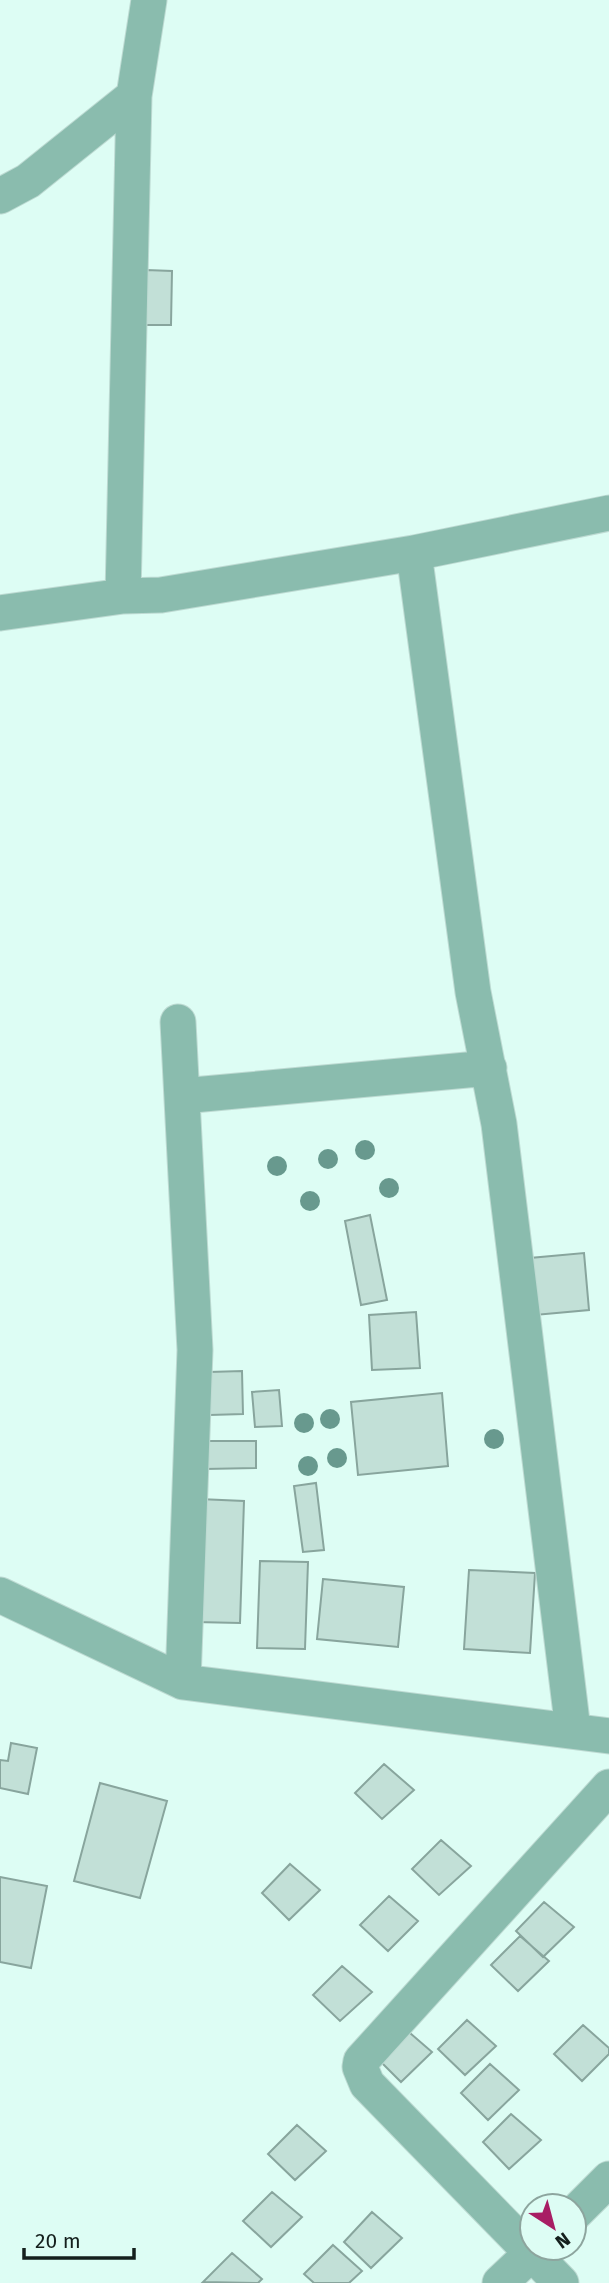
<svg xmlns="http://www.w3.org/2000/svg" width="609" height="2283" font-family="'Fira Sans',sans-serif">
	<rect width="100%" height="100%" fill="#ddfdf4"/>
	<path fill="#c2e0d7" stroke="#88a59d" stroke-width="2" d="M146,270l26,1 -1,54h-26z
		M370,1215l17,85 -26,5 -16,-84z
		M584,1253l5,57 -65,6 -5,-57z
		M416,1312l4,56 -48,2 -3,-55z
		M242,1371l1,43 -33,1 -1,-43z
		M279,1390l3,36 -27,1 -3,-35z
		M442,1393l6,73 -90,9 -7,-73z
		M205,1441h51v27l-51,1z
		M316,1483l8,67 -21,2 -9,-66z
		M199,1499l45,2 -4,122 -45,-1z
		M260,1561l48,1 -3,87 -48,-1z
		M469,1570l66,3 -5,80 -66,-4z
		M323,1579l81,8 -6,60 -81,-8z
		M11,1743l26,5 -9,46 -28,-6v-28l8,1z
		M384,1764l30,26 -32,29 -27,-26z
		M100,1783l67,18 -27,97 -66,-17z
		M441,1840l30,26 -32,29 -27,-26z
		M290,1864l30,26 -31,30 -27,-27z
		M0,1877l47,9 -16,82 -31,-6z
		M389,1896l29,25 -30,30 -28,-26z
		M544,1902l30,25 -31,30 -27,-26z
		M520,1936l29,25 -31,30 -27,-26z
		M342,1966l30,26 -32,29 -27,-26z
		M467,2020l29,26 -31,29 -27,-26z
		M583,2025l26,23v6l-27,27 -28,-27z
		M403,2027l29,25 -31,30 -27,-27z
		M490,2064l29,26 -31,30 -27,-27z
		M511,2114l30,26 -32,29 -26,-27z
		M297,2125l29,26 -31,29 -27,-26z
		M272,2192l30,25 -31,30 -28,-26z
		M372,2212l30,26 -31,30 -27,-26z
		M333,2245l29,26 -13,12h-35l-10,-9z
		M232,2253l30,26 -4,4 -55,-1z"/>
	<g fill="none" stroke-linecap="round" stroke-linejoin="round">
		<defs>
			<path id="street" d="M0,196l28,-15 106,-85
				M414,553l59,439 26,132 74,606
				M123,596l11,-500 15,-96
				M0,613l123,-17 38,-1 253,-42 195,-40
				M178,1022l17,328 -12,332
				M182,1096l307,-28
				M0,1595l183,87 426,54
				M574,2214l35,-35
				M500,2283l37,-35
				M561,2283l-194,-199 -7,-17 1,-6 248,-274"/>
		</defs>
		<use href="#street" stroke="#bddad2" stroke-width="37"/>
		<use href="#street" stroke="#8abcae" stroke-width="35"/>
	</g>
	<g fill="#68998e">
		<circle cx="365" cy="1150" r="10"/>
		<circle cx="328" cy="1159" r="10"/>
		<circle cx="277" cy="1166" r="10"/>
		<circle cx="389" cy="1188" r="10"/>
		<circle cx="310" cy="1201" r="10"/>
		<circle cx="330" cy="1419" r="10"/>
		<circle cx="304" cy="1423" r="10"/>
		<circle cx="494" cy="1439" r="10"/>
		<circle cx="337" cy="1458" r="10"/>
		<circle cx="308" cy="1466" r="10"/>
	</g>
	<g transform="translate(553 2227) rotate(144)"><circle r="33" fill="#ddfdf4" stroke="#8da59e" stroke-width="2"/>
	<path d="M0-5L12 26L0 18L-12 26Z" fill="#a81e64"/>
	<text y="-10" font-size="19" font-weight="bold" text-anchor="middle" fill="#15201d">N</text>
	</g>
	<path d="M24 2248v10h110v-10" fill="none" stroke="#15201d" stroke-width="3.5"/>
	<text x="35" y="2248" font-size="21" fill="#15201d" stroke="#ddfdf4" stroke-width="5" paint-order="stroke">20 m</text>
</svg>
